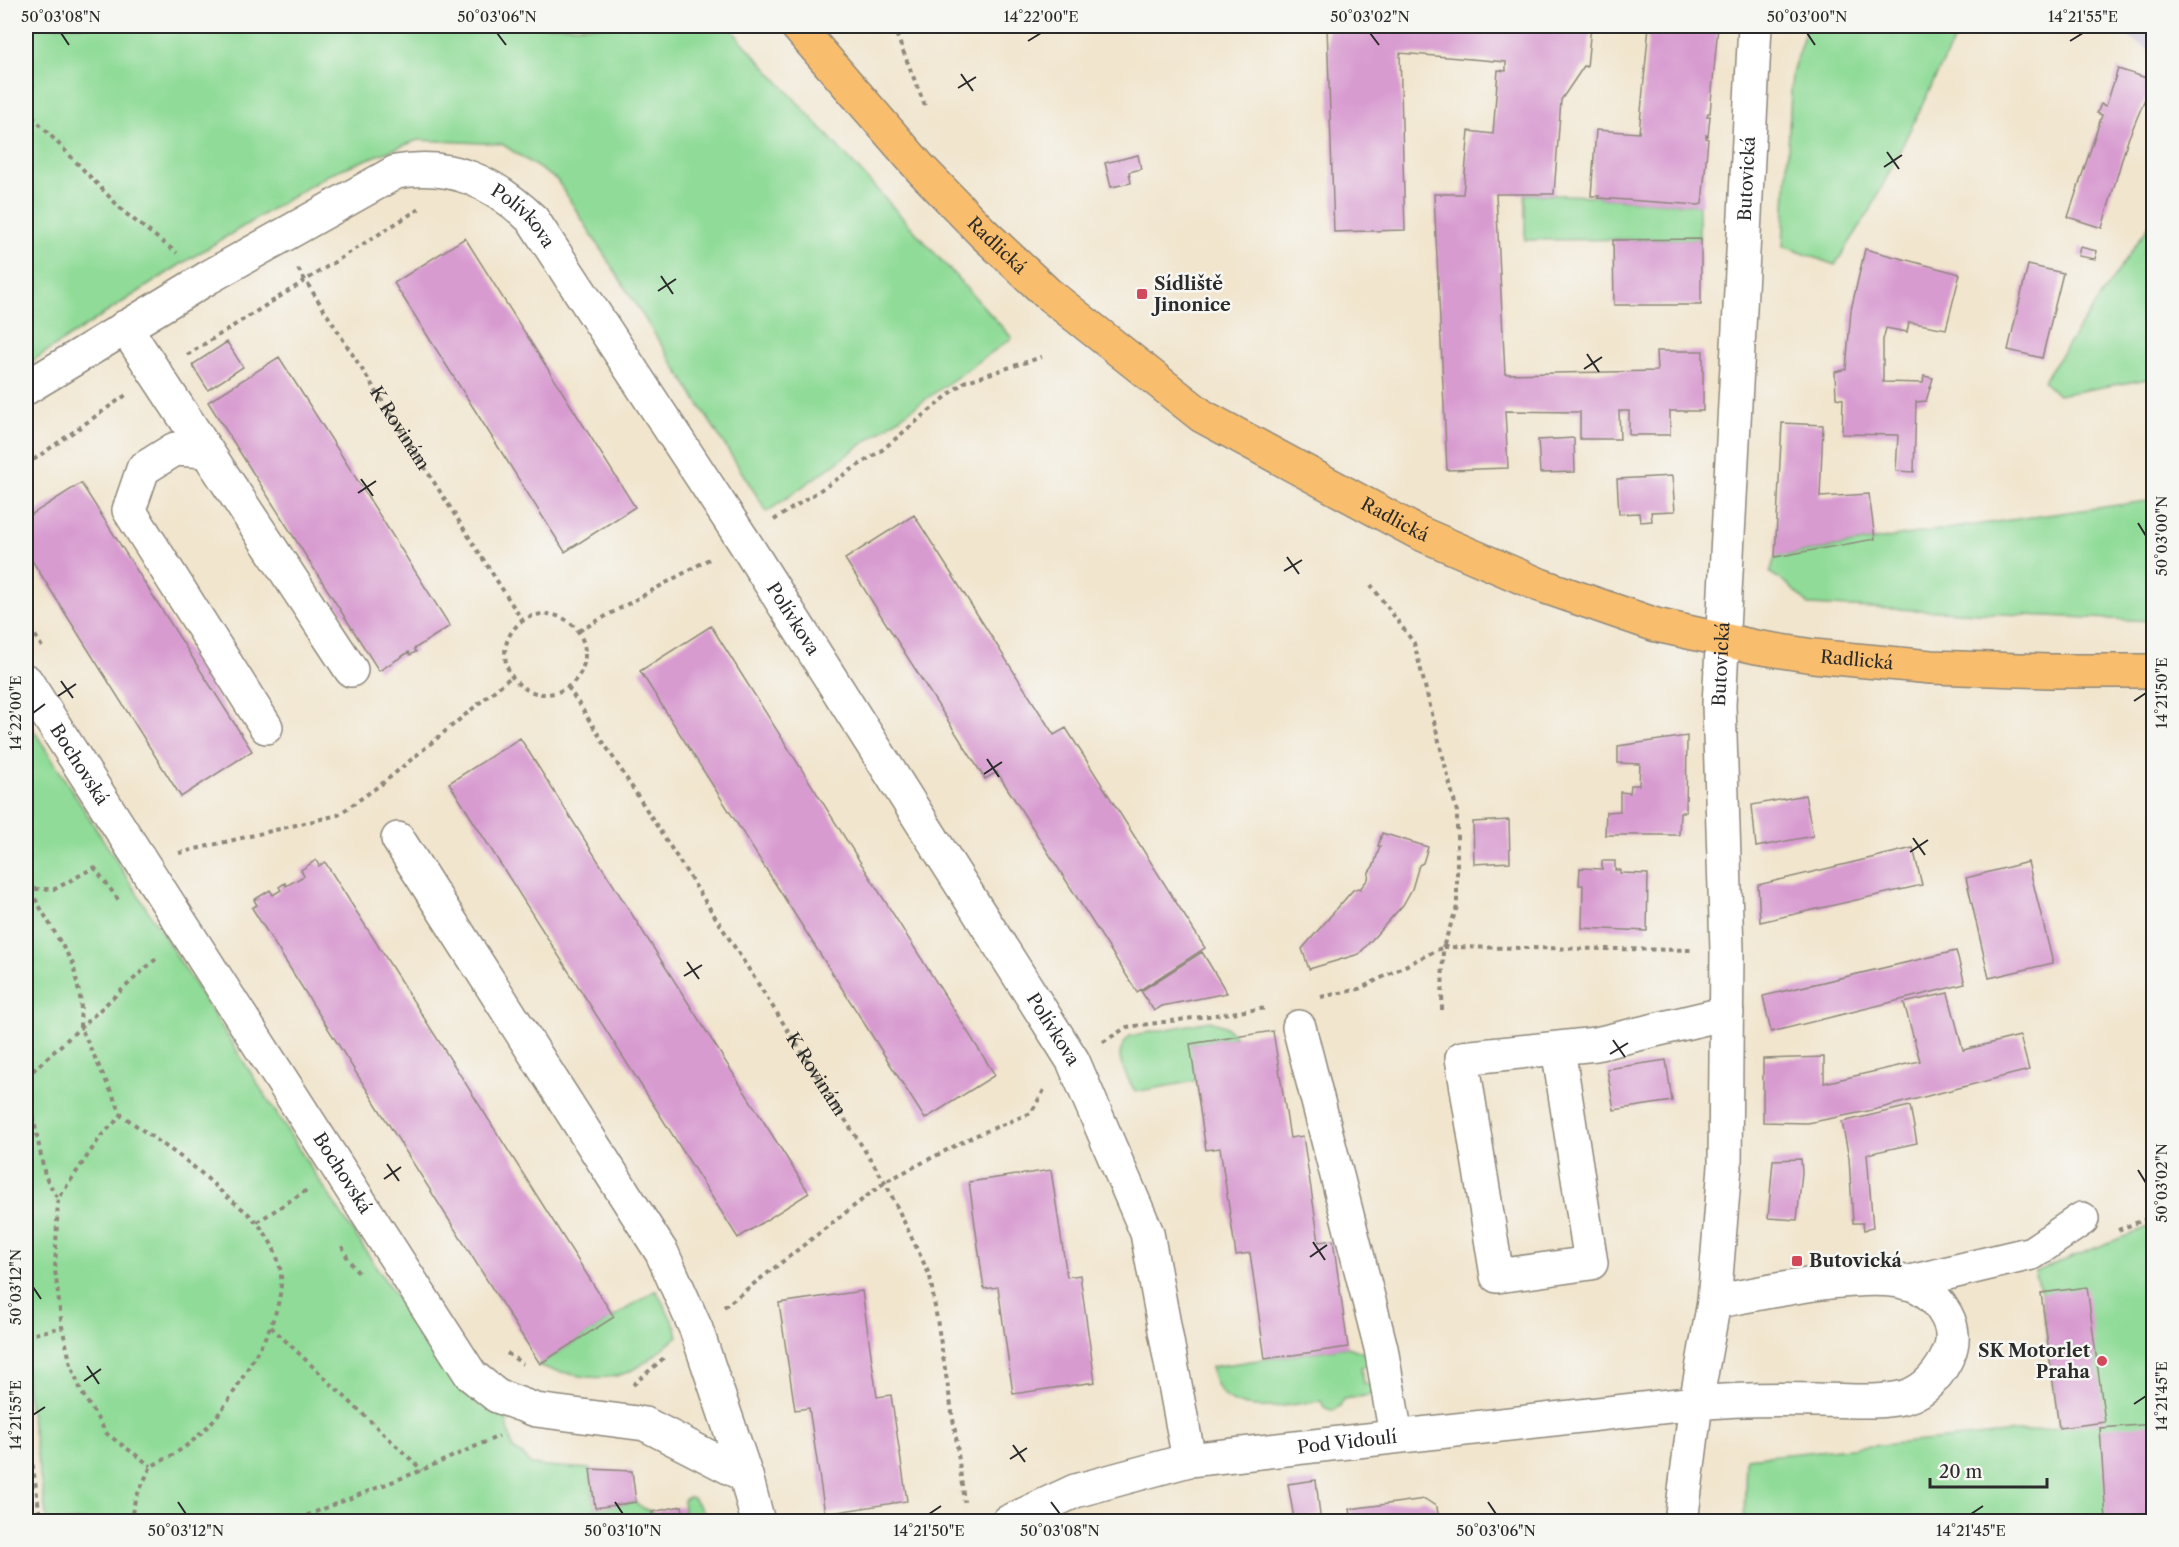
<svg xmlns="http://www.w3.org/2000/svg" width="2179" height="1547" font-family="'Libre Caslon Text',serif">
	<rect width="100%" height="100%" fill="#f6f6f2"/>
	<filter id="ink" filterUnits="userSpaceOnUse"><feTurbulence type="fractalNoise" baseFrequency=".0167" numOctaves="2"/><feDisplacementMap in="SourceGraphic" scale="12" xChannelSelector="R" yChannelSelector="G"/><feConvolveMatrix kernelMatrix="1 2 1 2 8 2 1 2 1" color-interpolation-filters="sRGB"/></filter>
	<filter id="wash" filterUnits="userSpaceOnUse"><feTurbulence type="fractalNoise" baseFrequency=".008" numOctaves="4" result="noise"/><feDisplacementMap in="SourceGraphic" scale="24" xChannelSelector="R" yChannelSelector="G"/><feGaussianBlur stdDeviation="1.35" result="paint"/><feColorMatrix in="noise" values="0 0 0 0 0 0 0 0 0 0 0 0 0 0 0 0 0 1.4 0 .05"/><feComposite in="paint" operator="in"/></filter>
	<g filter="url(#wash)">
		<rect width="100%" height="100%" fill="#f1e5cd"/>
		<path fill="#cabfd7" d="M2110,26h43v26l-20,-12z"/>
		<path fill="#8fdb97" stroke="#5d8361" stroke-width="1.5" d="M26,26h702l284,312 -245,174 -210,-332 -55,-36 -84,-4 -87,33 -153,93 -152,99z
			M1807,26h154l-91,185 -35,54 -52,-19 9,-173z
			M1525,194l74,2v2l100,7v34l-174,1z
			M2153,220v158l-95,17 -15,-14z
			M2153,500v121l-344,-16 -23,-22 -16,-10 5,-16 136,-23z
			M26,718l285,450 109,165 48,61 38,24 7,31 11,7 7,9 59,4 5,39 41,-6 1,3 15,7 2,9h-607l-21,-136z
			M1210,1021l15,5 11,11 -45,7 5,37 -61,11c-10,-21 -25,-37 -5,-56z
			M2153,1225v296l-409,1 2,-64 313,-30 -18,-135 -6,-21z
			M656,1290l19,36 3,10c-39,32 -55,50 -108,38 -11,-3 -22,-4 -32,-9z
			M1348,1347l17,6 5,12 -9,2 2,17h9v11l-29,4 -3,7 -7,5 -9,-4 -3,-6c-41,4 -102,23 -110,-34z
			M688,1497l5,1 17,23h-25l-2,-21z"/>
		<g id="blocks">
			<path fill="#d89bd0" d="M1327,26h264l-4,41 -3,-1 -23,34 -7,94h-58l9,180 152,-3 -1,-20h47v60h-33v24h-41v-24h-10l1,28h-40v-27l-75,-1 3,57 -61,2 -13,-276h29l6,-63 24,3 5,-64 8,1v-9l-106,-9 5,177 -71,2z
				M1649,26h69l-8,87h-2l-1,3h3l-2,20 -2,-1v3l2,1 -6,65 -3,1 -101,-7 1,-2h-8l5,-66 43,3z
				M2118,69l35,11 -26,62 -25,86 -34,-11 34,-102 -5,-2 4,-9 5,2z
				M1138,155l3,14 -12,3 2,11 -20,4 -6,-24z
				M465,238l170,269 -70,45 -171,-269z
				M1701,239v66h-87l-1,-65z
				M2080,247l17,4 -2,8 -17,-3z
				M1865,249l95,25 -14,55 -37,-7 -2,10 -21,-4 -3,12v42l40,1 1,-7 9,2 -7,23 -10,1 -2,70 -18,-1 2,-36 -56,-1 1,-35 -7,-1 -1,-26 11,-3 5,-59z
				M2028,265l35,8 -21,85 -34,-8z
				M227,342l16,25 -35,23 -16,-25z
				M279,357l171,269 -36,23 2,3 -6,3 -1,-3 -30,19 -171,-269z
				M1782,423l41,2 -3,72 49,-3 6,45 -100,18z
				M1574,438l1,34 -35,1 -2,-33z
				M1672,476l3,35 -24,1 1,9 -12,1 -1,-9 -20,1 -2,-35z
				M81,483l171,268 -71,46 -155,-246v-33z
				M914,515l140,220 12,-7 139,220 -68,44 -140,-220 -12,7 -140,-220z
				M711,626l284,449 -70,44 -285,-448z
				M1687,736l-1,76h-6l-1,23h-74l1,-23 14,-1v-19l10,1 1,-8h8l1,-21 -22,-1v-17z
				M520,738l289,455 -71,45 -289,-455z
				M1805,795l8,41 -57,11 -4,-42z
				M1509,820l1,42 -36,2 -1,-42z
				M1382,833l46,14 -5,16 -4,2 -7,24 -9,16 -44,49 -50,15 -7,-20 51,-59 5,-2 2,1 8,-10 1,-7 5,-7 6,-19h-2z
				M1913,848l9,37 -162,37 -2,-37z
				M316,860l3,6 6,-4 289,455 -74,47 -288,-456 5,-3 -3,-5 16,-10 3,5 8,-5 -2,-3 6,-4 1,3 18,-10 -3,-6z
				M1602,861h13v9h5v3l28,1 -1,57 -65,-3 1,-43h-4l1,-17 22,1z
				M2028,862l25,101 -64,15 -23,-100z
				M1956,951l9,33 -194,48 -8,-36z
				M1202,952l25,41 -65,13 -8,5 -13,-20z
				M1948,993l15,57 57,-14 9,34 -156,40 -65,13 -45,-1v-63l61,-2v26l96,-22 -16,-58z
				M1273,1031l17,107 13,-2 16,106 14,-2 15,107 -83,12 -15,-106 -14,2 -16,-107 -14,2 -16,-106z
				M1666,1060l6,41 -58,9 -7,-41z
				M1910,1106l7,37 -50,11 6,74 -9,2 -1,-7h-10l-4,-65 -7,-36z
				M1801,1159l1,13 -5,48 -29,-2 5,-58z
				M1051,1170l16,107 13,-2 15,107 -82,12 -15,-107 -14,2 -15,-107z
				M2087,1287l18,135 -46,6 -18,-135z
				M862,1291l15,106 14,-2 16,106 -82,13 -16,-106 -14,2 -16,-107z
				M2154,1424v97h-48l-6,-93z
				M590,1469l42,2 4,31 -41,6z
				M1316,1480l4,36 -26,3 -6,-35z
				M1425,1499l12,8 2,14h-87l-2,-12z
				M682,1506l3,15h-31l-2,-9z"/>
		</g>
	</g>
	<g filter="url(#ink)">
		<use href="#blocks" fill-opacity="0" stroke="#8e887c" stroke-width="1.5"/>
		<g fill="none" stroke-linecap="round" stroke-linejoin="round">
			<defs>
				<g id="minor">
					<path d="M125,327l226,343"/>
					<path id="s3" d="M26,388l183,-111 187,-105c55,-10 98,10 137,48l210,320 330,521 74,172 42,227"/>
					<path d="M206,451l-31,-2 -32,20 -14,41 137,217"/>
					<path id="s4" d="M26,681c147,232 298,461 445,694l26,21 39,14 109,14 101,52 12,46"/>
					<path d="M398,839l264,414 34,76 50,147"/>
					<path d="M1299,1027l82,321 15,88"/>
					<path d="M1558,1048l33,215 -94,13 -35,-218 134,-14 131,-31"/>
					<path d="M1906,1283l126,-30 50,-34"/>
					<path id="s5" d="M1008,1522l67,-31 114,-31 507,-57c41,-4 81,-4 123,-3 27,0 59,4 86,-3 21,-6 36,-25 44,-44 6,-14 3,-30 -6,-43 -6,-10 -15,-19 -26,-24 -42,-19 -155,7 -203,16"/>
					<path id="s6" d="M1681,1522l15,-119 18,-101 11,-136 2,-216 -8,-245 36,-679"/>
				</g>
				<g id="major">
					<path id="s7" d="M797,26l124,143 62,64 64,60 155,123 215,116 123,53 116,40 100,22 57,9 118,11 118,4h105"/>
				</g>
			</defs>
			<use href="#minor" stroke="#8e887c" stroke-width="36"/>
			<use href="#major" stroke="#8e887c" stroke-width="36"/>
			<g stroke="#8e887c" stroke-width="4" stroke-dasharray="4.5 4.5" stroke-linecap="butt">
				<path d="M893,26l32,80"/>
				<path d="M26,110l99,103 52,40"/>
				<path id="s1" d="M298,269l224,351"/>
				<path d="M187,355l235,-148"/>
				<path d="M26,465l100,-70"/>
				<path d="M774,520l108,-70 82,-68 78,-25"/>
				<circle cx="545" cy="654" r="40"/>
				<path d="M26,620l16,27"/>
				<path d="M579,631l132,-73"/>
				<path id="s2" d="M568,687l317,495 45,94 26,161 8,65"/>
				<path d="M179,853l159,-38 45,-32 129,-107"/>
				<path d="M94,867l26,35"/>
				<path d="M26,883l47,81 8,38 -1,24 42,89"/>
				<path d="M26,889h29l40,-22"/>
				<path d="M1321,997l38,-8 84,-42 14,-40v-95l-43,-169 -43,-58"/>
				<path d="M1442,1010l1,-63 249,3"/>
				<path d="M1103,1042l24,-15 140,-19"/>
				<path d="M26,1077l132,-120"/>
				<path d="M26,1081l19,95 13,23"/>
				<path d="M257,1222l53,-34"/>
				<path d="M2118,1230l36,-14"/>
				<path d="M342,1246l6,13 12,16"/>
				<path d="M724,1307l161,-125 87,-45 59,-24 13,-23"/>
				<path d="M271,1327l151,143"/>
				<path d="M26,1336l36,-9"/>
				<path d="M507,1353l16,11"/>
				<path d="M633,1385l33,-29"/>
				<path d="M26,1420l15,102"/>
				<path d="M130,1522l5,-22 16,-34c48,-21 72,-53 97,-98 15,-26 31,-52 33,-83 2,-22 -10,-46 -24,-62 -8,-10 -21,-19 -31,-27 -13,-12 -26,-25 -41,-36 -21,-15 -42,-29 -63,-45l-21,21 -43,63 -3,71 7,57 9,38 11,28 25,41 44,32"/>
				<path d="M290,1522l132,-52 77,-34"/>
			</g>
			<use href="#minor" stroke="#fff" stroke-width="33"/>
			<use href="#major" stroke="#f9be6d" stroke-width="33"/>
		</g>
	</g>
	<path fill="none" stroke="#2b2b2b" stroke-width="2" d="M61,33l8,12M497,33l9,12M1370,33l9,12M1807,33l8,12M1028,41l13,-8M2070,41l13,-8M961,74l12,17M958,88l18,-11M1887,152l12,17M1884,167l18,-12M661,276l12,18M658,291l18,-12M1587,354l12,18M1584,369l18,-12M361,479l12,17M358,493l18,-12M2138,523l8,13M1287,557l12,17M1284,571l18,-11M61,681l12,17M58,696l18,-12M2134,701l12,-8M33,713l12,-9M987,759l12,18M984,774l18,-12M1913,838l12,17M1910,852l18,-12M687,962l12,17M684,976l18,-11M1613,1040l12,17M1610,1054l18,-11M387,1164l12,17M2138,1170l8,13M384,1179l17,-12M1313,1242l12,18M1310,1257l17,-12M33,1287l8,12M87,1366l12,18M84,1381l17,-12M2134,1404l12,-8M33,1415l12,-8M1013,1445l12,17M1010,1459l17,-11M178,1502l8,12M615,1502l8,12M1051,1502l9,12M1488,1502l8,12M929,1514l12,-8M1971,1514l12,-8"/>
	<g fill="#d1495b" stroke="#f6f6f2" stroke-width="2">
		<rect x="1136" y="288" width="12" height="12" rx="3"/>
		<rect x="1791" y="1255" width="12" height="12" rx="3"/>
		<circle cx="2102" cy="1361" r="6"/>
	</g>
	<g text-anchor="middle" stroke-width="5" stroke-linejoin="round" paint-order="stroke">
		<g font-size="18" fill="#2b2b2b" stroke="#f6f6f2">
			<text dy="6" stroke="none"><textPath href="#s6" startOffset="1347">Butovická</textPath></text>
			<text dy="6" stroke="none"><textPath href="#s3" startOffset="570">Polívkova</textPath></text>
			<text dy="6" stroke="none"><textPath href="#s7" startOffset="297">Radlická</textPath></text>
			<text dy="6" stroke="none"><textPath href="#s1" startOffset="189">K Rovinám</textPath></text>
			<text dy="6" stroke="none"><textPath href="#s7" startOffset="783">Radlická</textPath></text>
			<text dy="6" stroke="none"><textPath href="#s3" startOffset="1056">Polívkova</textPath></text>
			<text dy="6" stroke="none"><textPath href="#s7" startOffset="1269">Radlická</textPath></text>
			<text dy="6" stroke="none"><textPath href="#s6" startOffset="861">Butovická</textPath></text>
			<text dy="6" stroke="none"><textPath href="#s4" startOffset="99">Bochovská</textPath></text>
			<text dy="6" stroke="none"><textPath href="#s3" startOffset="1542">Polívkova</textPath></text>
			<text dy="6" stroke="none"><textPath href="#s2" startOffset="460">K Rovinám</textPath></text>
			<text dy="6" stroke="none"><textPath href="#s4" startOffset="585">Bochovská</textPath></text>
			<text dy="6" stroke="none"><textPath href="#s5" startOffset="351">Pod Vidoulí</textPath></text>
		</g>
		<g font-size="18" font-weight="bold" fill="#2b2b2b" stroke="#f6f6f2" text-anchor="start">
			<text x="1154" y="290">Sídliště<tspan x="1154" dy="21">Jinonice</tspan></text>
			<text x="1809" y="1267">Butovická</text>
			<text x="2090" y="1357" text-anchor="end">SK Motorlet<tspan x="2090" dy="21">Praha</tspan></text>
		</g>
	</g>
	<rect width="2179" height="1547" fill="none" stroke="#f6f6f2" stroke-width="66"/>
	<path d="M1930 1478v9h117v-9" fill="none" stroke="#2b2b2b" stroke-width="3"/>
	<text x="1939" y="1478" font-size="18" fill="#2b2b2b" stroke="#f6f6f2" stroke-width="4.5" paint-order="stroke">20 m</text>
	<rect x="33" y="33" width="2113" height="1481" fill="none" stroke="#2b2b2b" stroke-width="2"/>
	<g font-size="15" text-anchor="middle" fill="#2b2b2b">
		<text x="61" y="22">50°03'08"N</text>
		<text x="497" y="22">50°03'06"N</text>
		<text x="1041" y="22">14°22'00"E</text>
		<text x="1370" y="22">50°03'02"N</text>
		<text x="1807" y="22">50°03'00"N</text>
		<text x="2083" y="22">14°21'55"E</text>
		<text transform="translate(2162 536) rotate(-90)" y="5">50°03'00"N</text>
		<text transform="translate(2162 693) rotate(-90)" y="5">14°21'50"E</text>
		<text transform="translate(16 713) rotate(-90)" y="5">14°22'00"E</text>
		<text transform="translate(2162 1183) rotate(-90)" y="5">50°03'02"N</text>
		<text transform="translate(16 1287) rotate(-90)" y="5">50°03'12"N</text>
		<text transform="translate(2162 1396) rotate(-90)" y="5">14°21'45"E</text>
		<text transform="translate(16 1415) rotate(-90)" y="5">14°21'55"E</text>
		<text x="186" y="1536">50°03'12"N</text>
		<text x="623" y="1536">50°03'10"N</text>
		<text x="929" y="1536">14°21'50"E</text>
		<text x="1060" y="1536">50°03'08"N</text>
		<text x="1496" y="1536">50°03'06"N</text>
		<text x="1971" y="1536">14°21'45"E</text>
	</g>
</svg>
